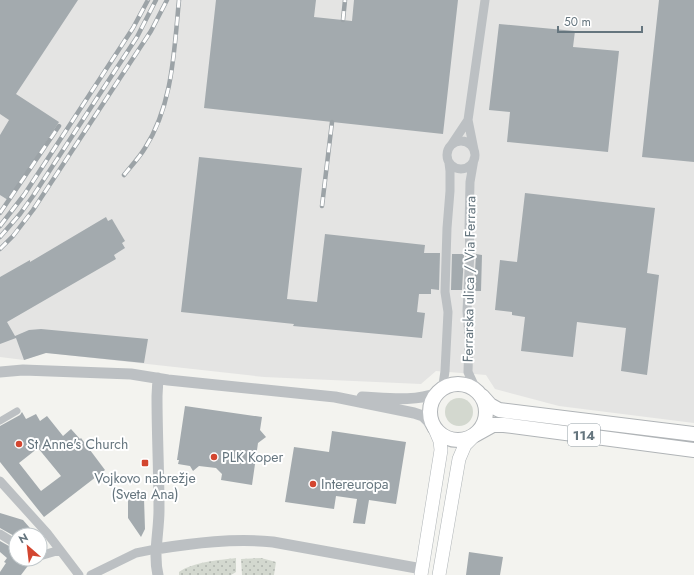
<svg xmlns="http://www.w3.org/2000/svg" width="694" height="575" font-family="Jost,sans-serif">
	<defs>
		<pattern id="park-dots" width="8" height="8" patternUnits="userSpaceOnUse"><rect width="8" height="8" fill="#d3d8cf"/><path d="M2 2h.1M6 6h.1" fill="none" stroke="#afb4ad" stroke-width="1.8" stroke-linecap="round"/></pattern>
	</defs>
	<rect width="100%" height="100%" fill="#f3f3ef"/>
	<path fill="#e4e4e3" d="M0,0h694v423l-135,-17 -64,-17 -9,-14 -50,-4 -15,13 -157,-7 -225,-25v3l-15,5 -24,-3z"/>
	<path fill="#d3d8cf" d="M445 412a14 14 0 1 1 28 0a14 14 0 1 1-28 0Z"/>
	<path fill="url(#park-dots)" d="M236,558v14l-5,3h-52v-3c14,-10 40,-12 57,-14z
		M261,558l15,4 -2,13h-32l-1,-16z"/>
	<path fill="#a3aaae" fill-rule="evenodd" d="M0,0h78l-62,94 43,28 -51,78 -8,-5v-60l9,-15 -9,-6z
		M216,0h100l-2,17 38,4 2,-21h104l-15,134 -239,-26z
		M659,0h35v162l-52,-5z
		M499,24l76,7 -2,16 46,4 -11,101 -101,-10 3,-30 -21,-2z
		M199,157l103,11 -15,131 30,3 8,-68 100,11 -1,8h16l-1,37 -8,-1v5h-12l-2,18 8,1 -3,25 -129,-12 1,-2 -113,-12z
		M525,193l130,15 -8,65 12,2 -12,100 -26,-4 5,-43 -49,-6 -4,35 -52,-6 4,-34 -13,-2v-3l-17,-2 5,-50 17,2z
		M106,217l2,4 4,-2 13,22 -3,2 3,5 -11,7 2,4 -109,63 8,14 14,-6 12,-1 107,10 -4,24 -98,-10 -22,7 -8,-22 -16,6v-67l30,-17v2z
		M452,254h12l-2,36h-11z
		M476,254l6,1 -1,36h-7z
		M185,406l77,11 -2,13 6,7 -8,6 -6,42 -31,-5 1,-6 -6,-6 -17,-2 -6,5 -3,-5 -12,-2 1,-4h-2z
		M22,412l4,7 10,-5 4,7 7,-5 16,20 8,-7 9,10 1,-1 24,32 -61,47 -44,-55v-36l20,-11zM38,448l23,28 -20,15 -22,-28z
		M332,431l74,11 -10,62 -27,-4 -4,24 -12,-1 4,-24 -21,-3 -2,13 -49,-7 9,-55 35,5z
		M144,498l1,31 -4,8 -13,-19v-19z
		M0,513l23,7 13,15h-20v2l-16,-9z
		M0,541l16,9v9h17l-12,16h-21v-3l6,-9 -2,-1 3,-4 -7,-6z
		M469,552l34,5 -3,18h-34z"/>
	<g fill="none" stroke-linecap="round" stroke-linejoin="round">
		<defs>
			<path id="secondary" d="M421,575l20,-125 -1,-9 -6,-14
				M439,575l20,-116 6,-14 10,-10"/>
			<path id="primary" d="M430 412a28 28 0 1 1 56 0a28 28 0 1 1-56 0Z
				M482,396l8,9 9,5 195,24
				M475,435l18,-10h11l190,25"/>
		</defs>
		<use href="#secondary" stroke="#afb4b7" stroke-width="14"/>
		<use href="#primary" stroke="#b0b4b7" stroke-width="16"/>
		<path stroke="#bcc0c3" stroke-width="7" d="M0,421l17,-10"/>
		<path stroke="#bcc0c3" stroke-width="9" d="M468,120l17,-120
			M447 155a14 14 0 1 1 28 0a14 14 0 1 1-28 0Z
			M452,144l16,-24 6,30
			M474,159l-4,23 -1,47 1,22 -3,60 2,26 -1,35 6,13 8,11
			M437,393l6,-8 2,-14 3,-59 -3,-20 2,-64 3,-37v-20l-1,-8
			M0,481l47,52 13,17
			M0,534l16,10
			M40,554l3,1 17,-5 19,25
			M91,575l45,-22 20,-4"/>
		<path stroke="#bcc0c3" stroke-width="11" d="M0,372l23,-2 108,4 37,6 167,17 79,16 9,3 11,11
			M362,397c24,1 53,5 75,-4
			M156,549c38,-6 78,-11 117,-7l149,27
			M158,575c-5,-21 1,-43 1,-65 0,-38 -2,-76 -2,-114l1,-18"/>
		<use href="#secondary" stroke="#fff" stroke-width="13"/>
		<use href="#primary" stroke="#fff" stroke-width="14"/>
		<defs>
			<path id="rail" d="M343,20l2,-20
				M124,175c7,-9 15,-17 21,-27 28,-44 29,-97 34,-148
				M322,206l10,-84
				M0,213l59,-87
				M0,226l24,-31 109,-167 15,-28
				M0,237l20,-23 13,-18 104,-159 19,-37
				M0,249l13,-13 20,-26 118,-179 16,-31"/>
		</defs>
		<use href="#rail" stroke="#9ca3a7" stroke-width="4.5"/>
		<use href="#rail" stroke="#fff" stroke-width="3" stroke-dasharray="9" stroke-linecap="butt"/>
	</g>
	<g fill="#d34630" stroke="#fff" stroke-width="1.5">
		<circle cx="19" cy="444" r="4"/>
		<circle cx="214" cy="457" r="4"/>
		<rect x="141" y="459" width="8" height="8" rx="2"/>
		<circle cx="313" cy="484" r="4"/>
	</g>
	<g text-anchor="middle" stroke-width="4" stroke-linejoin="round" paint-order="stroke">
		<rect fill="#fff" stroke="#939ea5" stroke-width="1" x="568" y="424" width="32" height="22" rx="3"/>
		<g font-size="13" font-weight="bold" fill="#65757e">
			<text x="584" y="440">114</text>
		</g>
		<g font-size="14" fill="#65757e" stroke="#fff">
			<text transform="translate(469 279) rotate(-89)" y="5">Ferrarska ulica / Via Ferrara</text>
		</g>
		<g font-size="14" fill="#65757e" stroke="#fff" text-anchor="start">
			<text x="27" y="449">St Anne's Church</text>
			<text x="222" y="462">PLK Koper</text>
			<text x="145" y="483" text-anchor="middle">Vojkovo nabrežje<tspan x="145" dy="16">(Sveta Ana)</tspan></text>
			<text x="321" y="489">Intereuropa</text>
		</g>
	</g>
	<g transform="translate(28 547) rotate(332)"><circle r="19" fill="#ffffff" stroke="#c1c8cb"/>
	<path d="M0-3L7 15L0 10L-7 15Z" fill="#d34630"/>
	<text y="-6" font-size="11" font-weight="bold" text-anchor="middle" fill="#65757e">N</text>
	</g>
	<path d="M558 26v6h84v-6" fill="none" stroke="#65757e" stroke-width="2"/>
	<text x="564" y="26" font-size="12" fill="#65757e" stroke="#ffffff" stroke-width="3" paint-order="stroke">50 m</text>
</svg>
